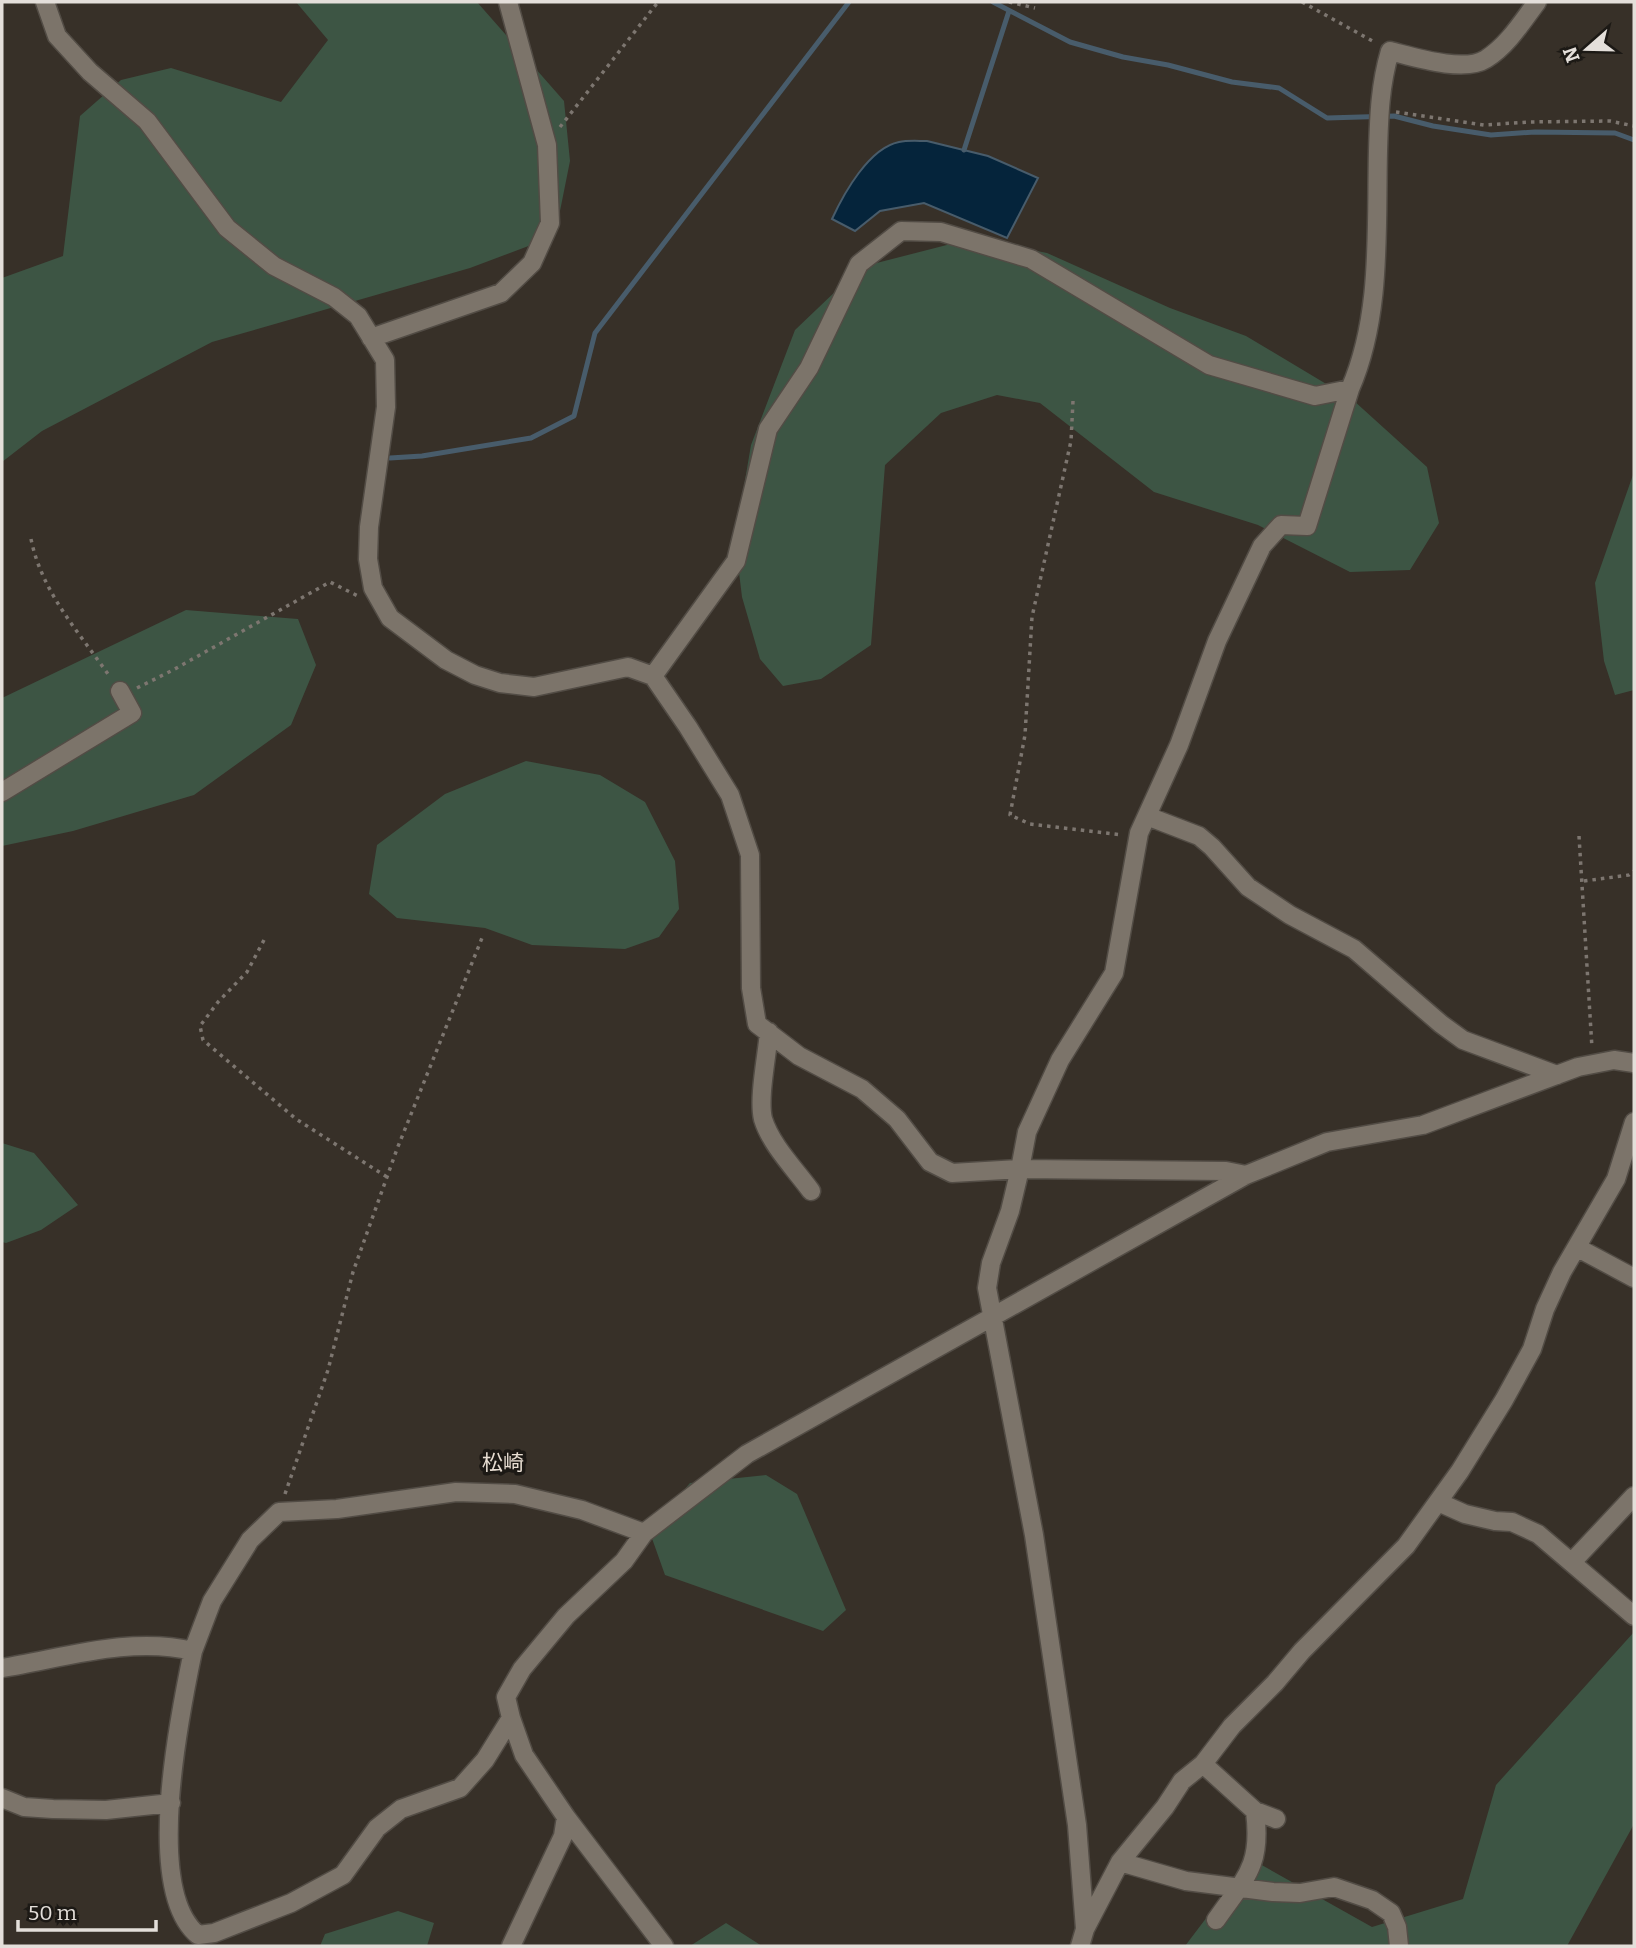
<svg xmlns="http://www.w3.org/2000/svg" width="1636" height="1948" font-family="Bitter,'Noto Sans JP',serif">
	<rect width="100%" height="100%" fill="#373028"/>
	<path fill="#3d5544" d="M296,2h181l87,99 6,60 -15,75 -85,32 -258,74 -170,89 -40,31v-184l61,-22 17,-140 41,-36 50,-12 110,34 47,-62z
		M974,238l73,15 123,55 76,28 107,64 74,67 12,56 -29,47 -60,2 -92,-47 -104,-33 -114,-89 -43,-8 -56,18 -56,52 -14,180 -50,34 -38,7 -23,-27 -18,-62 -7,-58 16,-94 44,-115 66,-63z
		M1634,472v218l-19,5 -11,-34 -9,-78z
		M186,610l112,9 18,46 -25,60 -97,70 -121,36 -71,15v-148z
		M526,761l74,14 45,27 30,59 4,48 -20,28 -34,12 -93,-4 -47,-17 -88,-10 -28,-24 8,-49 68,-51z
		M2,1143l32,10 44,52 -37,25 -35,13 -4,-1z
		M766,1475l31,19 49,116 -23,21 -158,-56 -16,-45 41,-47z
		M1634,1632v192l-67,122h-382l66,-87 121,68 91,-28 33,-114z
		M398,1911l36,12 -7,23h-107l5,-12z
		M726,1923l36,23h-72z"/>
	<path fill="#05243b" stroke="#485c6b" stroke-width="2" d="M927,141l61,15 50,22 -31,60 -83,-35 -44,8 -25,20 -23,-12c12,-26 37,-71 67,-77 9,-2 19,-1 28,-1z"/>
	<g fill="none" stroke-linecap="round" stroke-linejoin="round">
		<path stroke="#485c6b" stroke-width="5" d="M993,2l77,40 53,15 45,8 64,17 47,6 48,30 67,-2 39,10 58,9 44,-3 80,1 19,7
			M964,150l45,-139
			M390,458l32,-2 109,-18 43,-22 21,-83 254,-331"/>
		<defs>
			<path id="minor" d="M45,2l12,34 33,36 57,49 80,107 47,38 60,31 24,19 27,44 1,47 -17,120 -1,32 5,29 17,30 56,42 29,15 25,8 34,4 94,-20 25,9 35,51 42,68 20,60 1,133 6,36 42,32 63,33 35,30 33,43 22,11 68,-4 -10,42 -19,52 -4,25 47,247 43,290 8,104 -5,17
				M371,338l130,-45 31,-30 18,-40 -3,-78 -39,-143
				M653,676l83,-115 32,-132 41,-61 50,-104 42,-33 40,1 90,27 178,106 106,31 35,-7c32,-73 26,-159 28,-238 1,-35 2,-66 12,-100 24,6 74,22 96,8 22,-14 36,-37 51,-57
				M2,792l130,-79 -12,-22
				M1147,816l52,20 13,11 36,40 42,28 64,34 87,75 22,16 94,35
				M769,1032c-2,24 -11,66 -6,87 8,26 32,50 48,72
				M1246,1175l-20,-4 -206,-2 7,-37 33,-72 54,-87 25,-140 40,-88 38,-104 45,-95 19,-21 26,1 43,-137
				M1578,1248l56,30
				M1438,1502l27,12 30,7 17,1 26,12 96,82
				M1572,1562l62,-66
				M193,1651c-13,62 -50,239 5,284l16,-2 77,-30 52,-28 34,-47 24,-19 59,-21 25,-28 26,-42
				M2,1668c62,-10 128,-32 191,-17l19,-50 38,-61 29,-28 58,-3 119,-17 59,2 67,16 62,23 103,-79 499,-279 81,-33 96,-17 155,-58 36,-7 20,3
				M1203,1764l52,47 21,8
				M2,1798l22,9 29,2 53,1 65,-7
				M566,1817l98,129
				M1120,1862l66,19 87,11 27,1 34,-6 38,13 19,13 6,14 2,19
				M1216,1920c30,-43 46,-54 39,-109
				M1085,1929l35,-67 45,-55 17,-26 21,-17 29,-38 43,-43 27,-32 104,-105 54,-75 44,-71 28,-51 13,-40 17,-37 54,-93 18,-57
				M511,1946l52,-110 3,-19 -42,-62 -13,-37 -5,-21 16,-28 44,-53 58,-55 20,-28"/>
		</defs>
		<use href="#minor" stroke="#524c45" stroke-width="21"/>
		<path stroke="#7d7670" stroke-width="3.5" stroke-dasharray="3.5 5" stroke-linecap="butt" d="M1009,2l26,6
			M1302,2l74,41
			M1396,112l88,13 45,-3 81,-1 24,5
			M560,127l98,-125
			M1073,401l-2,40 -39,176 -7,118 -15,80 20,9 92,11
			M31,539c11,54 48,93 79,138
			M137,688l36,-18 157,-88 28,14
			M1579,836l13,212
			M1584,881l45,-6 5,-4
			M264,940l-17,32 -29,30 -18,24 3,14 93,79 91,58
			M285,1494l43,-124 25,-98 44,-123 85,-211"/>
		<use href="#minor" stroke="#7c746a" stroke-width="18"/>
	</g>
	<g text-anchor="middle" stroke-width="7" stroke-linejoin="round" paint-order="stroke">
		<g font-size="21" fill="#e8ded3" stroke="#1c1915">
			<text x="503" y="1470">松崎</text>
		</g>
	</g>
	<rect width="1636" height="1948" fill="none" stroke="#e4dfda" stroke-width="7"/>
	<g transform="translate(1587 49) rotate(250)" stroke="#1c1915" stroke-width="5" paint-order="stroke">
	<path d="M0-5L12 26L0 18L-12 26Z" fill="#e4dfda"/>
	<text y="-10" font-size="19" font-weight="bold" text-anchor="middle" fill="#e4dfda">N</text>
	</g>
	<path d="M18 1920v10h138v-10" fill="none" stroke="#e4dfda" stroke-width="3.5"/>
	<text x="28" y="1920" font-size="21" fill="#e4dfda" stroke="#1c1915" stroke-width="5" paint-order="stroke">50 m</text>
</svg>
